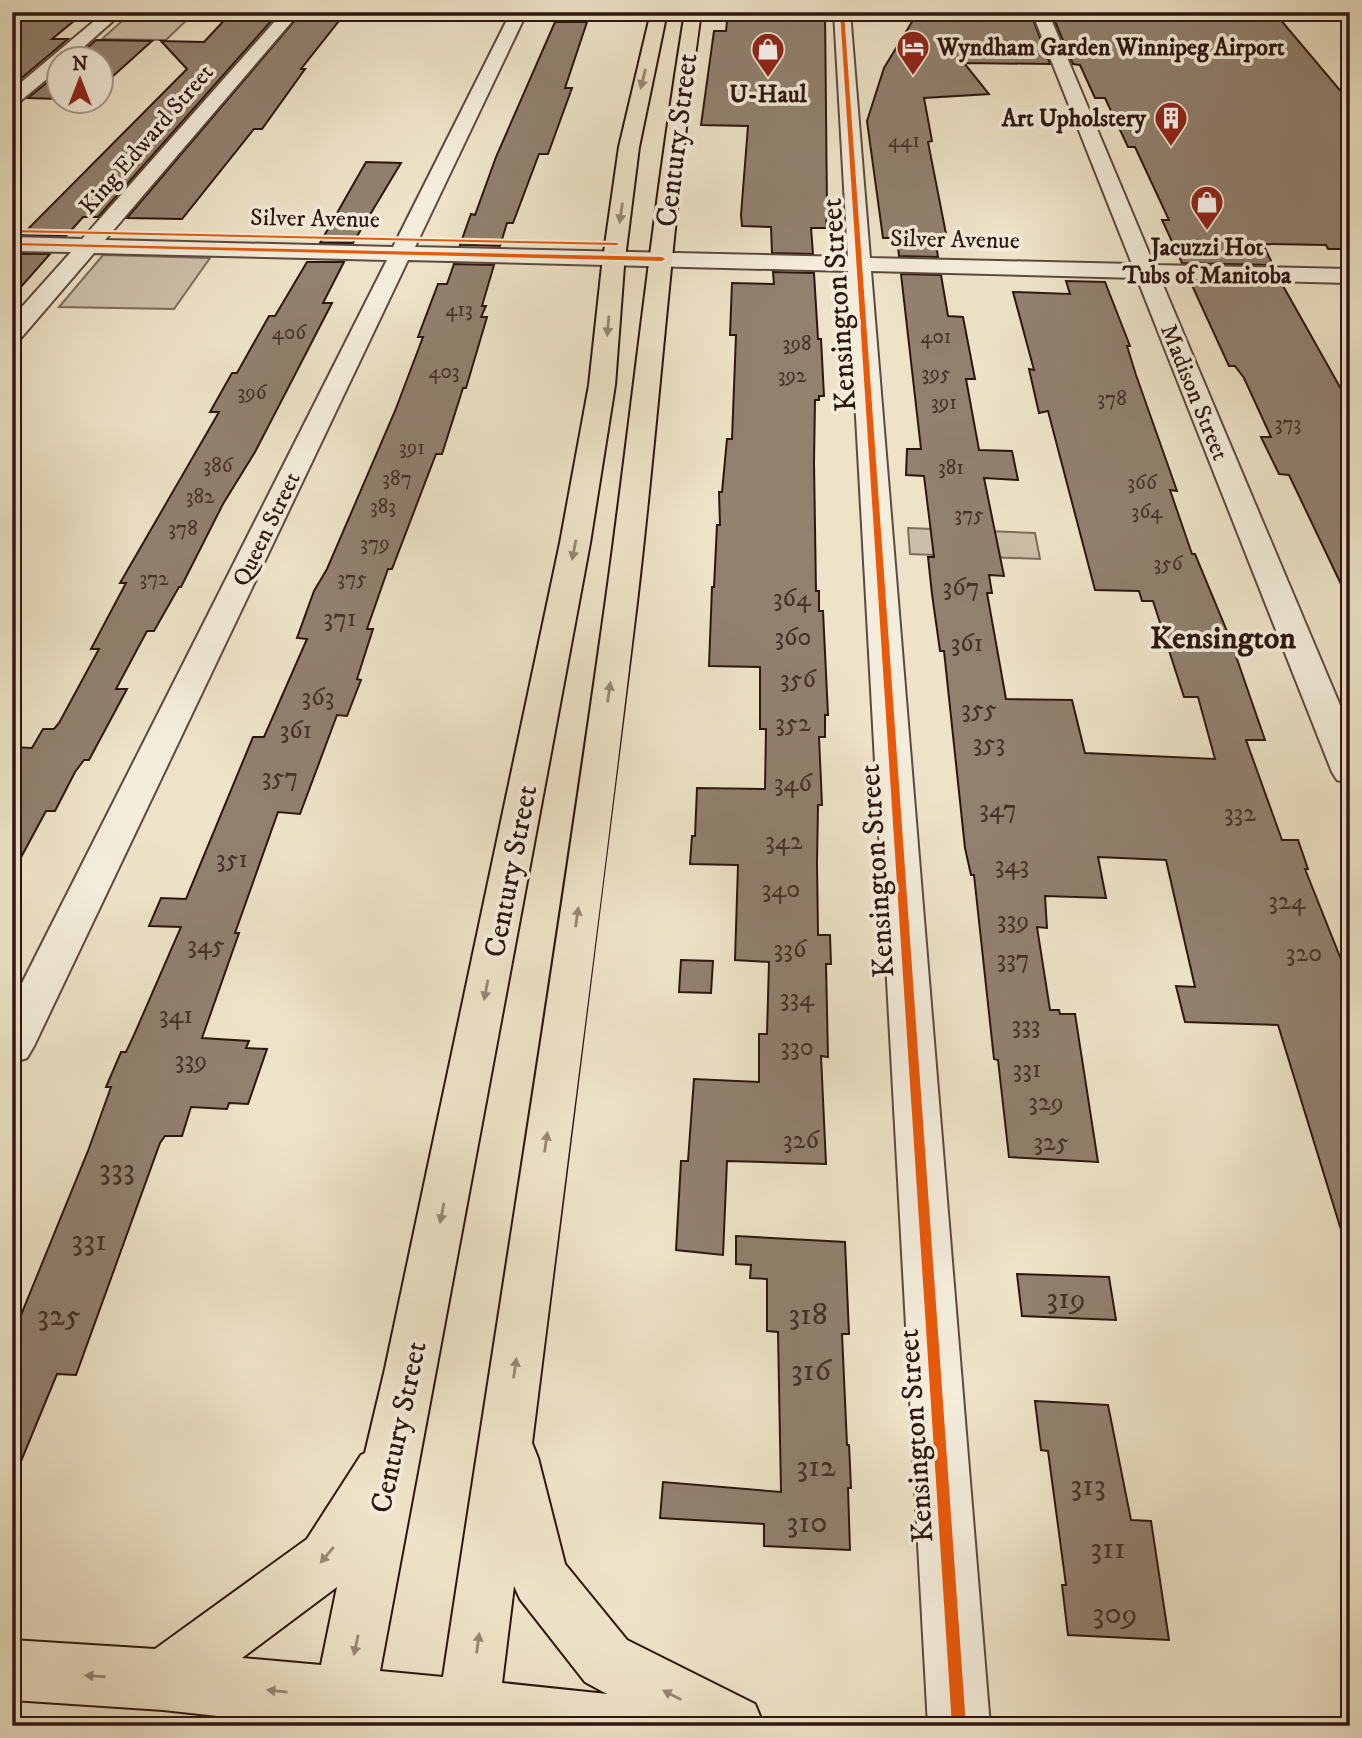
<svg xmlns="http://www.w3.org/2000/svg" width="1362" height="1738" font-family="'IM FELL DW Pica',serif">
	<rect width="100%" height="100%" fill="#eee3c8"/>
	<filter id="stains"><feTurbulence type="fractalNoise" baseFrequency=".00286" numOctaves="4"/><feColorMatrix values="0 0 0 0 .2 0 0 0 0 .09 0 0 0 0 .02 0 0 0 .5 -.17"/></filter>
	<radialGradient id="worn" r=".72"><stop offset=".6" stop-color="#630" stop-opacity="0"/><stop offset="1" stop-color="#630" stop-opacity=".3"/></radialGradient>
	<path fill="#cdc0a9" stroke="#7d6b5c" stroke-width="2" d="M132,12h63l-29,28 -64,-1z
		M103,255l107,3 -36,51 -115,-2z
		M908,528l127,5 5,26 -130,-5z"/>
	<path fill="#91816f" stroke="#2d160f" stroke-width="2" d="M12,12h73l-33,27h16l-56,47z
		M232,12h47l-181,205h-15l-17,19 -44,-1 165,-166 -26,-28 43,1z
		M302,12h44l-45,57h4l-43,60h-8l-72,90 -55,-1z
		M728,12h97l2,197 -1,19h-15l2,26 -41,-1 -1,-26 -29,-1 -1,-11 7,-89 -47,-1 13,-94h12z
		M918,12h112l20,52 -86,-1 25,31 -65,4 8,43 -4,1 19,97h-12l3,18 -39,-1 -2,-18h-14l-16,-117 17,-53z
		M1051,12h223l76,90v147h-22l-2,-4 -63,-1 10,21 -91,-2 -20,-43h7l-34,-73h-7l-23,-49h-10l-15,-33 -7,-1z
		M555,22h32l-22,66h7l-24,66h-9l-26,69h-6l-7,23 -40,-1 11,-31 4,1 21,-58z
		M96,40l56,1 -50,45v-26h-28z
		M60,72v27l-32,-1z
		M366,162l35,1 -48,80h-33z
		M12,254h38l-38,43z
		M307,262h37l-21,41h9l-77,149 -32,52 -42,83h-2l-25,44h-7l-31,58h11l-38,71h-5l-9,12 -20,39h-9l-34,63v-127l20,1 11,-19h11l5,-6 40,-74h-8l35,-66h-6l99,-171h-9l22,-39h5l32,-57h6z
		M454,264l40,1 -12,41h4l-5,11h6l-21,71h-3l-21,66h-6l-44,115h-4l-21,60h6l-16,50 4,1 -14,36 -10,-1 -37,99 -22,-2 -43,121h4l-37,105 47,3 -3,7 21,1 -19,55 -19,-1 -2,6 -36,-2 -9,29h-17l-5,7 -84,232 -19,-1 -45,109v-146l76,-186 23,-64h-5l15,-35h5l8,-17 47,-108 -32,-1 12,-28 25,1 67,-162h11l43,-98 -10,-1 17,-47 13,-22 68,-158 28,-74h-5l20,-53h9z
		M773,272l41,1 4,66h3l3,57h-5v4h-4l-1,63 2,128h3v20h4l5,104h-3v22h-6l3,68h-4l-1,58 1,72h12l1,29h-5l2,93 -7,-1 5,108 -99,-3 -4,94 -47,-5 5,-89h7l6,-82 65,3v-48h8l2,-72 -34,-2 3,-95 -48,-1 2,-28h3l2,-48 68,1 1,-60h-6v-62l-51,-1 3,-79h2l3,-62h3l-1,-33h3l5,-53h5l4,-104h-6l2,-52 42,1z
		M901,274l40,1 7,41 15,1 12,62h-9l13,71 33,1 6,29 -34,-2 20,98 -15,-1 3,18h-5l19,106 66,1 13,53 130,6 -17,-62h-14l-31,-96h-11l-3,-10 -44,-1 -47,-179 -9,2 -10,-44 5,1 -21,-78 57,2 -4,-13 39,1 25,64h-3l9,29 41,116 -7,-1 22,64h3l34,82 36,104h-19l36,100h16l10,29h-3l45,113v250l-8,1 -64,-208 -93,-3 -9,-36 19,1 -29,-127 -68,-3 8,41 -61,-2 2,32 -10,-1 13,83h9l1,4h15l23,148 -89,-5 -11,-97 -4,-1 -20,-184h-3l-6,-27 -21,-197h-4l-8,-57 -4,-37h6l-10,-81 -18,-1 1,-26h14z
		M1190,281l92,3 68,121v198l-61,-128 -10,-1 -18,-37h10l-27,-59 -9,-12h-6z
		M681,960l32,1 -2,32 -32,-1z
		M736,1236l109,6 4,92h-7l5,111h2l2,43h-3l2,62 -86,-4v-22l-104,-6 3,-36 118,10 -3,-160 -11,-1v-52l-17,-1 1,-13 -15,-1z
		M1017,1274l92,3 7,43 -94,-4z
		M1035,1401l73,4 23,115 20,1 18,119 -101,-5 -6,-50h4l-18,-134 -7,-1z"/>
	<g fill="none" stroke-linecap="round" stroke-linejoin="round">
		<defs>
			<path id="minor" d="M105,12h18l-54,48h-9v8l-42,35 -6,1v-14z
				M283,12h17l-195,228 288,7 118,-235h16l-112,235 433,10 -14,-245h16l20,246 262,6 -100,-252h16l106,253 196,4v14l-190,-5 190,451v55l-13,-4 -5,-8 -195,-494 -266,-7 119,1455h-62l-80,-1455 -440,-11 -374,786 -7,12 -15,5v-60l375,-743 -293,-7 -73,85 -9,2v-22l59,-66 -59,-1v-14l70,2z"/>
			<path id="major" d="M651,12h16l-28,135 -15,119 -9,119 -25,158 -210,1128 63,6c54,-359 113,-718 163,-1078 27,-196 47,-392 79,-587h16c-28,196 -41,394 -64,590 -33,281 -70,561 -105,841l6,15 27,106 62,76 128,64 9,22h-95l-18,-10 4,10h-347l-145,-16 -151,-10v-60l143,9 152,-110 54,-84 4,-2 20,-84 175,-826 29,-158 13,-119 17,-119zM514,1586l6,13 65,83 22,12 -105,-11zM337,1587l-16,78 -79,-7z"/>
		</defs>
		<use href="#minor" stroke="#5d493d" stroke-width="4"/>
		<use href="#major" stroke="#2d160f" stroke-width="4"/>
		<use href="#minor" fill="#f4eddb" fill-rule="evenodd"/>
		<use href="#major" fill="#eee3c8" fill-rule="evenodd"/>
		<defs>
			<path id="cycleway" d="M840,12h4l122,1714h-14z
				M12,230l605,13 2,1 -2,1 -605,-13z
				M12,243l650,14 3,2 -3,2 -650,-16z"/>
		</defs>
		<use href="#cycleway" stroke="#f4eddb" stroke-width="4"/>
		<use href="#cycleway" fill="#e8590c" fill-rule="evenodd"/>
	</g>
	<defs><path id="oneway-solid" d="M-6-.8H1V-3.2L6.5 0L1 3.2V.8H-6Z" transform="scale(1.75)"/></defs>
	<g fill="#978775">
		<use href="#oneway-solid" transform="translate(643 79) rotate(104)"/>
		<use href="#oneway-solid" transform="translate(621 213) rotate(98)"/>
		<use href="#oneway-solid" transform="translate(608 326) rotate(95)"/>
		<use href="#oneway-solid" transform="translate(574 550) rotate(101)"/>
		<use href="#oneway-solid" transform="translate(609 692) rotate(-82)"/>
		<use href="#oneway-solid" transform="translate(577 917) rotate(-82)"/>
		<use href="#oneway-solid" transform="translate(486 990) rotate(101)"/>
		<use href="#oneway-solid" transform="translate(546 1142) rotate(-82)"/>
		<use href="#oneway-solid" transform="translate(442 1213) rotate(101)"/>
		<use href="#oneway-solid" transform="translate(515 1368) rotate(-82)"/>
		<use href="#oneway-solid" transform="translate(327 1555) rotate(130)"/>
		<use href="#oneway-solid" transform="translate(478 1643) rotate(-82)"/>
		<use href="#oneway-solid" transform="translate(356 1645) rotate(102)"/>
		<use href="#oneway-solid" transform="translate(95 1676) rotate(-176)"/>
		<use href="#oneway-solid" transform="translate(277 1691) rotate(-174)"/>
		<use href="#oneway-solid" transform="translate(672 1695) rotate(-153)"/>
	</g>
	<defs>
		<symbol id="hotel-pin" viewBox="-11 -11 22 30"><path d="M0 17L-7.5 6A9.5 9.5 0 1 1 7.5 6Z" fill="#8f2418" stroke="#f4eddb"/><path d="M-6-4.5h1.5V1H6V5H4.5V3h-9V5H-6ZM-4 0a1.8 1.8 0 1 1 3.6 0ZM.5 0V-2.5h3Q6-2.5 6 0Z" fill="#fff"/></symbol>
		<symbol id="shop-pin" viewBox="-11 -11 22 30"><path d="M0 17L-7.5 6A9.5 9.5 0 1 1 7.5 6Z" fill="#8f2418" stroke="#f4eddb"/><path d="M-5-2.5h2.3a2.7 3.5 0 0 1 5.4 0H5L5.5 6h-11ZM-1.5-2.5h3a1.5 2.3 0 0 0-3 0Z" fill="#fff"/></symbol>
		<symbol id="building-pin" viewBox="-11 -11 22 30"><path d="M0 17L-7.5 6A9.5 9.5 0 1 1 7.5 6Z" fill="#8f2418" stroke="#f4eddb"/><path d="M-4-6H4V6H1V3H-1V6H-4ZM-2.5-4.3h1.7v1.8h-1.7ZM.8-4.3h1.7v1.8H.8ZM-2.5-1h1.7V.8h-1.7ZM.8-1h1.7V.8H.8Z" fill="#fff"/></symbol>
	</defs>
	<g fill-rule="evenodd">
		<use href="#hotel-pin" x="894" y="28" width="38" height="52"/>
		<use href="#shop-pin" x="749" y="30" width="38" height="52"/>
		<use href="#building-pin" x="1152" y="99" width="38" height="52"/>
		<use href="#shop-pin" x="1188" y="183" width="38" height="52"/>
	</g>
	<g text-anchor="middle" stroke-width="7" stroke-linejoin="round" paint-order="stroke">
		<g font-size="21" fill="#463127">
			<text x="904" y="147">441</text>
			<text x="459" y="316">413</text>
			<text x="289" y="339">406</text>
			<text x="936" y="343">401</text>
			<text x="797" y="350">398</text>
			<text x="444" y="378">403</text>
			<text x="936" y="380">395</text>
			<text x="792" y="382">392</text>
			<text x="252" y="399">396</text>
			<text x="1112" y="405">378</text>
			<text x="944" y="409">391</text>
			<text x="1288" y="430">373</text>
			<text x="412" y="454">391</text>
			<text x="218" y="472">386</text>
			<text x="951" y="474">381</text>
			<text x="397" y="485">387</text>
			<text x="1142" y="489">366</text>
			<text x="200" y="503">382</text>
			<text x="383" y="513">383</text>
			<text x="1147" y="518">364</text>
			<text x="969" y="521">375</text>
			<text x="183" y="535">378</text>
			<text x="375" y="550">379</text>
			<text x="1168" y="570">356</text>
			<text x="154" y="585">372</text>
			<text x="352" y="585">375</text>
		</g>
		<g font-size="24" font-weight="bold" fill="#2d160f" stroke="#f4eddb">
			<text x="937" y="55" text-anchor="start">Wyndham Garden Winnipeg Airport</text>
			<text x="768" y="102">U-Haul</text>
			<text x="1146" y="126" text-anchor="end">Art Upholstery</text>
			<text x="1207" y="255">Jacuzzi Hot<tspan x="1207" dy="28">Tubs of Manitoba</tspan></text>
		</g>
		<g font-size="24" fill="#2d160f" stroke="#f4eddb">
			<text transform="translate(146 139) rotate(-49)" y="8">King Edward Street</text>
			<text transform="translate(315 218) rotate(1)" y="8">Silver Avenue</text>
			<text transform="translate(955 239) rotate(1)" y="8">Silver Avenue</text>
			<text transform="translate(1195 392) rotate(68)" y="8">Madison Street</text>
			<text transform="translate(266 529) rotate(-64)" y="8">Queen Street</text>
		</g>
		<g font-size="26" fill="#463127">
			<text x="961" y="595">367</text>
			<text x="792" y="606">364</text>
			<text x="340" y="626">371</text>
			<text x="793" y="645">360</text>
			<text x="967" y="651">361</text>
			<text x="798" y="687">356</text>
			<text x="318" y="705">363</text>
			<text x="979" y="717">355</text>
			<text x="793" y="731">352</text>
			<text x="296" y="738">361</text>
			<text x="989" y="751">353</text>
			<text x="280" y="785">357</text>
			<text x="793" y="791">346</text>
			<text x="998" y="817">347</text>
			<text x="1240" y="821">332</text>
			<text x="784" y="849">342</text>
			<text x="232" y="867">351</text>
			<text x="1012" y="873">343</text>
			<text x="781" y="897">340</text>
			<text x="1287" y="909">324</text>
			<text x="1013" y="928">339</text>
			<text x="206" y="953">345</text>
			<text x="790" y="957">336</text>
			<text x="1304" y="961">320</text>
			<text x="1013" y="967">337</text>
			<text x="797" y="1006">334</text>
			<text x="176" y="1023">341</text>
			<text x="1026" y="1033">333</text>
			<text x="797" y="1055">330</text>
			<text x="191" y="1068">339</text>
			<text x="1027" y="1077">331</text>
			<text x="1046" y="1110">329</text>
			<text x="801" y="1148">326</text>
			<text x="1051" y="1150">325</text>
		</g>
		<g font-size="30" fill="#2d160f" stroke="#f4eddb">
			<text transform="translate(676 140) rotate(-83)" y="10">Century Street</text>
			<text transform="translate(838 305) rotate(-94)" y="10">Kensington Street</text>
			<text transform="translate(510 871) rotate(-79)" y="10">Century Street</text>
			<text transform="translate(876 871) rotate(-94)" y="10">Kensington Street</text>
			<text transform="translate(398 1427) rotate(-78)" y="10">Century Street</text>
			<text transform="translate(915 1436) rotate(-94)" y="10">Kensington Street</text>
		</g>
		<g font-size="32" font-weight="bold" fill="#2d160f" stroke="#f4eddb">
			<text x="1223" y="648">Kensington</text>
		</g>
		<g font-size="32" fill="#463127">
			<text x="117" y="1179">333</text>
			<text x="89" y="1250">331</text>
			<text x="1066" y="1308">319</text>
			<text x="808" y="1324">318</text>
			<text x="59" y="1325">325</text>
			<text x="811" y="1380">316</text>
			<text x="816" y="1476">312</text>
			<text x="1088" y="1495">313</text>
			<text x="807" y="1532">310</text>
			<text x="1108" y="1558">311</text>
			<text x="1115" y="1623">309</text>
		</g>
	</g>
	<rect width="1362" height="1738" fill="none" stroke="#eee3c8" stroke-width="42"/>
	<rect x="14" y="14" width="1334" height="1710" fill="none" stroke="#2d160f" stroke-width="3.5"/>
	<rect x="21" y="21" width="1320" height="1696" fill="none" stroke="#2d160f" stroke-width="2"/>
	<g transform="translate(80 80)"><circle r="33" fill="#f4eddb" stroke="#a49789" stroke-width="2"/>
	<path d="M0-5L12 26L0 18L-12 26Z" fill="#8f2418"/>
	<text y="-10" font-size="19" font-weight="bold" text-anchor="middle" fill="#2d160f">N</text>
	</g>
	<rect width="100%" height="100%" filter="url(#stains)"/>
	<rect width="100%" height="100%" fill="url(#worn)"/>
</svg>
